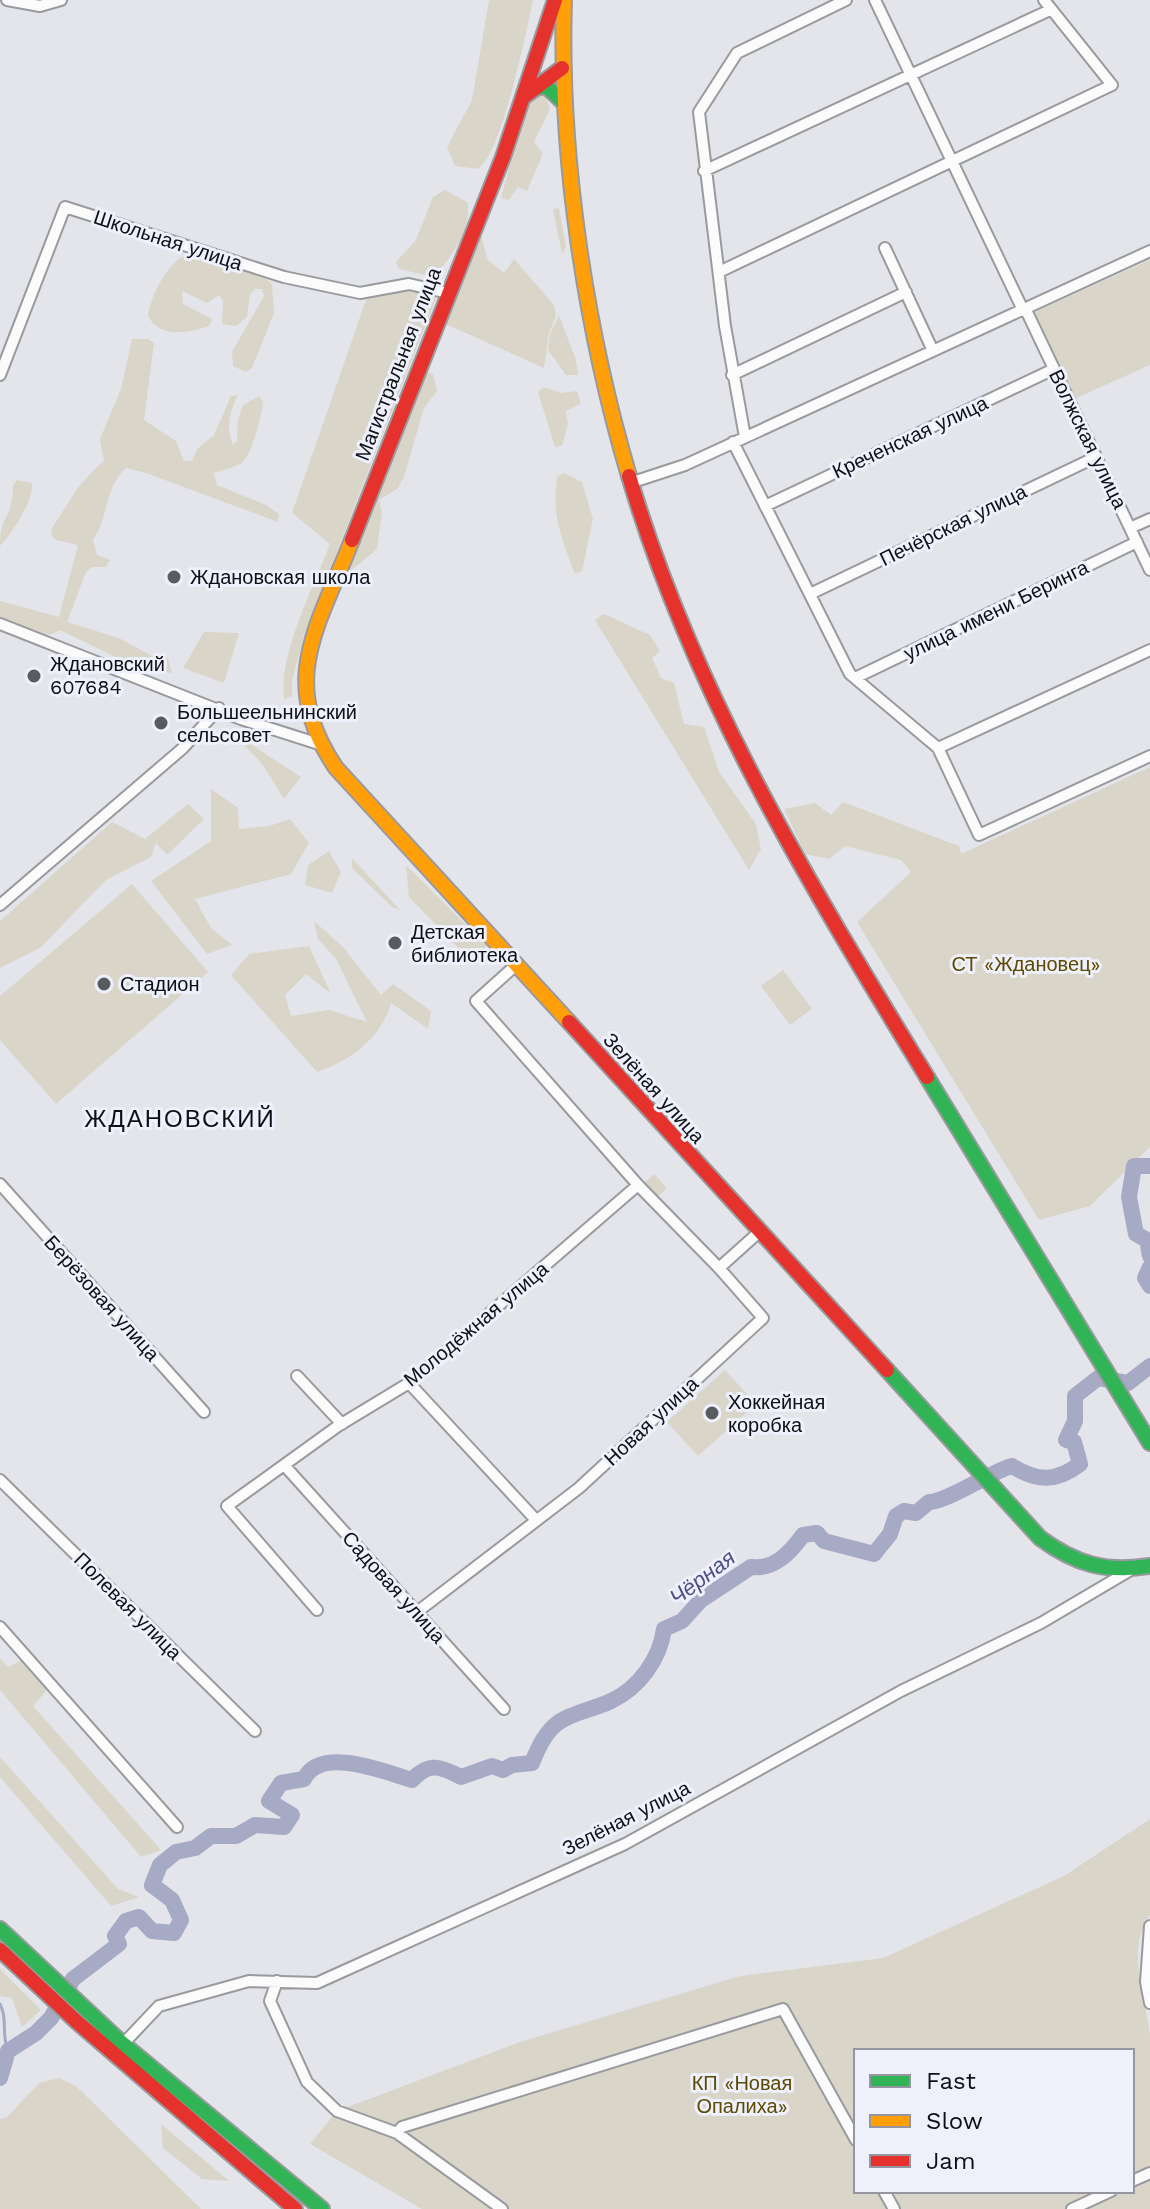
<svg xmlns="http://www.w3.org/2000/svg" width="1150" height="2209" font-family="'Work Sans',sans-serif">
	<rect width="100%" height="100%" fill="#e4e5eb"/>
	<path fill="#dad5c9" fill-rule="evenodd" d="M489,0h44c-7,33 -31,153 -55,169l-23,-3 -8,-19 25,-47z
		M545,95l5,14 -16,33 9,11 -16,38 -9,-4 -9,13 -8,-2 24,-90 12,-11z
		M445,190l22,12c7,26 -17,56 -33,75l-35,-8 -3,-7 20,-22 17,-43z
		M559,208l7,39 -4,7 -9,-45z
		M480,233l8,27 16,13 10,-14 40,46 2,11 -7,17 -5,35 -101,-45z
		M193,253l61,16 18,15 2,29 -22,55 -6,4 -13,-6 -1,-14 32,-56 -2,-7h-7l-5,5 -3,23 -11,9 -14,-2 1,-23 -4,-6 -12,8 -25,-12 1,13 29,15 -3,7c-19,7 -49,13 -61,-10 3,-21 22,-61 45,-63z
		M1150,260v105l-78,35 -39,-88z
		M407,287l27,5 2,7 -132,336 -12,46v15l-8,3c-6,-44 30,-113 46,-155l-38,-31 75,-216z
		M559,315l17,45 2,15h-12l-18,-25 2,-16z
		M132,339h16l6,4 -10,77 32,21 8,20h8l5,-12 17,-14 17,-39 7,-1c-9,17 -12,33 -5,50l4,-4 1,-22 5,-14 16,-9 4,6c-2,15 -11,55 -23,62 -8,4 -18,6 -26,9l3,12 49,20 13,9 -1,8 -132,-49 -20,-5c-21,18 -18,51 -33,72l4,15 13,5 -4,7h-14l-6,5 -19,50 52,16 33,18 16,2 4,15 -36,-6 -76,-37c-19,13 -43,-3 -60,-12v-17l59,16 19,-72 -22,-5 -5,-5 1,-7 27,-42 25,-26 -4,-21 21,-50z
		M421,371l12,3 4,17 -13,17 -20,69 -7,12 -18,11 3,13 -5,36 -29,24 4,-26z
		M543,387l18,6 16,-2 4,13 -15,7 2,13 -6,22 -7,1 -17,-55z
		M564,473l18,9 11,37 -11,52 -7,3c-14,-38 -23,-55 -18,-97z
		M17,480l15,3c1,20 -19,48 -32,63 0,-27 9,-27 12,-47 2,-9 -2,-11 5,-19z
		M604,614l46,21 10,16 -8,7 9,20 13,5 10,41 20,3 15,45 37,52 5,25 -12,21 -154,-250z
		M204,632l35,1 -15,50 -41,-15z
		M232,732l69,45 -17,22 -21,-34z
		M1150,767v380l-60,59 -51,14 -182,-298 54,-50 -10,-12 -56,-14 -16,13 -24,-5 -21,-45 31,-6 16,12 12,-13 116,44 2,8z
		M211,789l27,19 1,21 30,-3 21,-7 19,24 -18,31 -96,25 16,29 21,17 -25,9 -56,-73 60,-40z
		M188,804l16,15 -37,36 -11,-12 -5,14 -45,23 -66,68 -40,20v-47l112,-99 33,17z
		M329,851l12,21 -9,21 -27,-8 3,-20z
		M352,857v1l48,52 -8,-3 -40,-39z
		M406,865l81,81 -16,15 -62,-64z
		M132,884l76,88 -152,132 -56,-64v-44z
		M314,921l29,26 38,48 12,-11 38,27 -3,18 -37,-26c-10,35 -39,57 -74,69l-86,-97 18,-21 60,-8 22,48 -25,-20 -21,21 6,21 38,-6 38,12 -31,-63 -18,-20z
		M783,970l29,39 -22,16 -29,-39z
		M654,1174l13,14 -10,9 -13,-14z
		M725,1370l31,34 -58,52 -31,-34z
		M32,1655l22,27 -21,24 128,144 -20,7 -141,-167v-32l8,9z
		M0,1757l118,132 21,8 -28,9 -111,-129z
		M1150,1819v96c-25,34 -4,82 0,120 0,53 0,119 0,174h-728l-112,-65 27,-33 183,-69 220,-66 143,-18 181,-82zM856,2051h276v140h-276z
		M0,1969l41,41 -19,17 -10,-29 -12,-2z
		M59,2078l17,8 125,123h-201v-90l7,-2 32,-34z
		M161,2124l68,57 -27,-2 -39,-31z"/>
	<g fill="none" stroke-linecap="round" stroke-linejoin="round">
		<path stroke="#a6aac4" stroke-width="3" d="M0,2004c8,15 1,30 8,47"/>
		<path stroke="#a6aac4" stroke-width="16" d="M1150,1166h-16l-5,31 7,37 11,6 3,16
			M1150,1267l-5,11 5,8
			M0,2078l8,-27 28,-18 15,-15 22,-39 46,-35 -4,-8 11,-15 13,-4 13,14 22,2 7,-13 -9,-20 -20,-15 8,-20 16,-13 19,-4 16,-12h25l19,-11 29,2 8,-12 -23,-14 12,-18 23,-4c17,-34 81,-7 108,1 17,-18 28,-14 49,-3l31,-11 11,4 9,-5 20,-2c6,-15 13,-31 27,-41 15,-10 36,-13 52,-21 28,-13 49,-42 53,-72l18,-8 19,-21 50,-33c23,3 39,-14 52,-32l14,-2 7,8 50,13 16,-20 6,-18 8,-5 12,2 13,-11c16,1 63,-31 83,-36 26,16 44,16 68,-2l-6,-22 -8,-2 9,-19v-25l23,-18 30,5 22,-17"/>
		<defs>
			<path id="street" d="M7,0l33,6 21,-6
				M875,0l148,310
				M704,171l346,-161
				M885,248l48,103
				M719,272l393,-187 -68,-85
				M1025,308l125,262
				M0,375l65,-168 219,70 76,16 49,-9 39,9
				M732,375l174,-83
				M745,437l-20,-111 -26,-214 38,-59 109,-53
				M733,442l117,232 88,74 41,87 171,-79
				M630,483l55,-18 465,-214
				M765,506l289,-137
				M1130,528l20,-9
				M810,594l286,-137
				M0,624l241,95 78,25
				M855,678l282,-136
				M938,748l212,-98
				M0,905l183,-157 36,-40
				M516,965l-40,36 162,184 81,83 39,-35
				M0,1184l204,228
				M297,1376l45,48
				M409,1383l127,137
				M284,1465l220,244
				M0,1480l255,251
				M317,1610l-90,-104 111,-80 71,-43 229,-198
				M417,1612l162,-124 184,-170 -44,-50
				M0,1627l177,200
				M1150,1926l-4,56 4,21
				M277,1981l-7,20 37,81 30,29 60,22 105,76
				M123,2044l36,-38 90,-25 68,2 308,-139 276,-153 140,-68 88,-52
				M397,2133l5,-6 381,-118 73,131
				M1132,2181l18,-8
				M884,2191l10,18
				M1072,2209l39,-18"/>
			<path id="fast" d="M534,88l12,-2 17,16
				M927,1077l223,366
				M887,1370l153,168c35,26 66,35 110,28
				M0,1929l123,115 199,165"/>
			<path id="slow" d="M564,0c-5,155 21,327 65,476
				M352,540c-34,87 -75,141 -16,228l233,254"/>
			<path id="jam" d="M525,96l37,-28
				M629,476c64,218 181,409 298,601
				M352,540l151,-383 52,-157
				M569,1022l318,348
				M0,1950l77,72 218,187"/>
		</defs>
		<use href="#street" stroke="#999a9e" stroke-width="14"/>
		<use href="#fast" stroke="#999a9e" stroke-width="18"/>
		<use href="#slow" stroke="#999a9e" stroke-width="18"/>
		<use href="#jam" stroke="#999a9e" stroke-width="18"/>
		<use href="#street" stroke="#fbfbfc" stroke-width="10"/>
		<use href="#fast" stroke="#30b455" stroke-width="14"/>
		<use href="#slow" stroke="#ff9f0a" stroke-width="14"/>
		<use href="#jam" stroke="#e5322d" stroke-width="14"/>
	</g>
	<g fill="#5a5b5f" stroke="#eef0fc" stroke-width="3">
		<circle cx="174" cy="577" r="8"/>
		<circle cx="34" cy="676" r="8"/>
		<circle cx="161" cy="723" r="8"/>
		<circle cx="395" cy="943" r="8"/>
		<circle cx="104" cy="984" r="8"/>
		<circle cx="712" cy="1413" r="8"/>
	</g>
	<g text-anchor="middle" stroke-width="6" stroke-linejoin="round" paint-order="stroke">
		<g font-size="20" fill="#0f1013" stroke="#eef0fc">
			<text transform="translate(168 240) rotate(18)" y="7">Школьная улица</text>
			<text transform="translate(398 364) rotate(-69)" y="7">Магистральная улица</text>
			<text transform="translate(910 437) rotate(-25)" y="7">Креченская улица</text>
			<text transform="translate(1088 439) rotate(64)" y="7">Волжская улица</text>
			<text transform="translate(953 525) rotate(-26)" y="7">Печёрская улица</text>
			<text transform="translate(996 610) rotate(-26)" y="7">улица имени Беринга</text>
			<text transform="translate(654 1088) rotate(48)" y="7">Зелёная улица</text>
			<text transform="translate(102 1298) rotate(48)" y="7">Берёзовая улица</text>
			<text transform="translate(476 1324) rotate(-40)" y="7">Молодёжная улица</text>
			<text transform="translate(651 1421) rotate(-43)" y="7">Новая улица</text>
			<text transform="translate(394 1587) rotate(48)" y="7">Садовая улица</text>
			<text transform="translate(128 1606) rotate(45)" y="7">Полевая улица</text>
			<text transform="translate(626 1818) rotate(-27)" y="7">Зелёная улица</text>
		</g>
		<g font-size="20" fill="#0f1013" stroke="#eef0fc" text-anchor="start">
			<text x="190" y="584">Ждановская школа</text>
			<text x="50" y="671">Ждановский<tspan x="50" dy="23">607684</tspan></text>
			<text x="177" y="719">Большеельнинский<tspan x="177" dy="23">сельсовет</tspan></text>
			<text x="411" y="939">Детская<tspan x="411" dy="23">библиотека</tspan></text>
			<text x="120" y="991">Стадион</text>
			<text x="728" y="1409">Хоккейная<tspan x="728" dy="23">коробка</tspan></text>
		</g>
		<g font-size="20" fill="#5e4a01" stroke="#eef0fc">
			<text x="1026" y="971">СТ «Ждановец»</text>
			<text x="742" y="2090">КП «Новая<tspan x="742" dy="23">Опалиха»</tspan></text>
		</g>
		<g font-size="22" font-style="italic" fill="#4d5085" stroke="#eef0fc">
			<text transform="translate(702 1577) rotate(-37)" y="8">Чёрная</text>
		</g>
		<g font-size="24" letter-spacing="2" fill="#0f1013" stroke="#eef0fc">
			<text x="180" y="1127">ЖДАНОВСКИЙ</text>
		</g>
	</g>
	<rect x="854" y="2049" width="280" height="144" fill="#eef0fc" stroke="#95969f" stroke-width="2"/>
	<rect x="870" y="2075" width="40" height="12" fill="#30b455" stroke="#95969f" stroke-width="2"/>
	<text x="926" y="2089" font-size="24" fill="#0f1013">Fast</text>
	<rect x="870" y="2115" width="40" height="12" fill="#ff9f0a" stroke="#95969f" stroke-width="2"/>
	<text x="926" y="2129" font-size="24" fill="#0f1013">Slow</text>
	<rect x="870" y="2155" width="40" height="12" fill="#e5322d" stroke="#95969f" stroke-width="2"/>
	<text x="926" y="2169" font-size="24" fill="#0f1013">Jam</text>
</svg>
